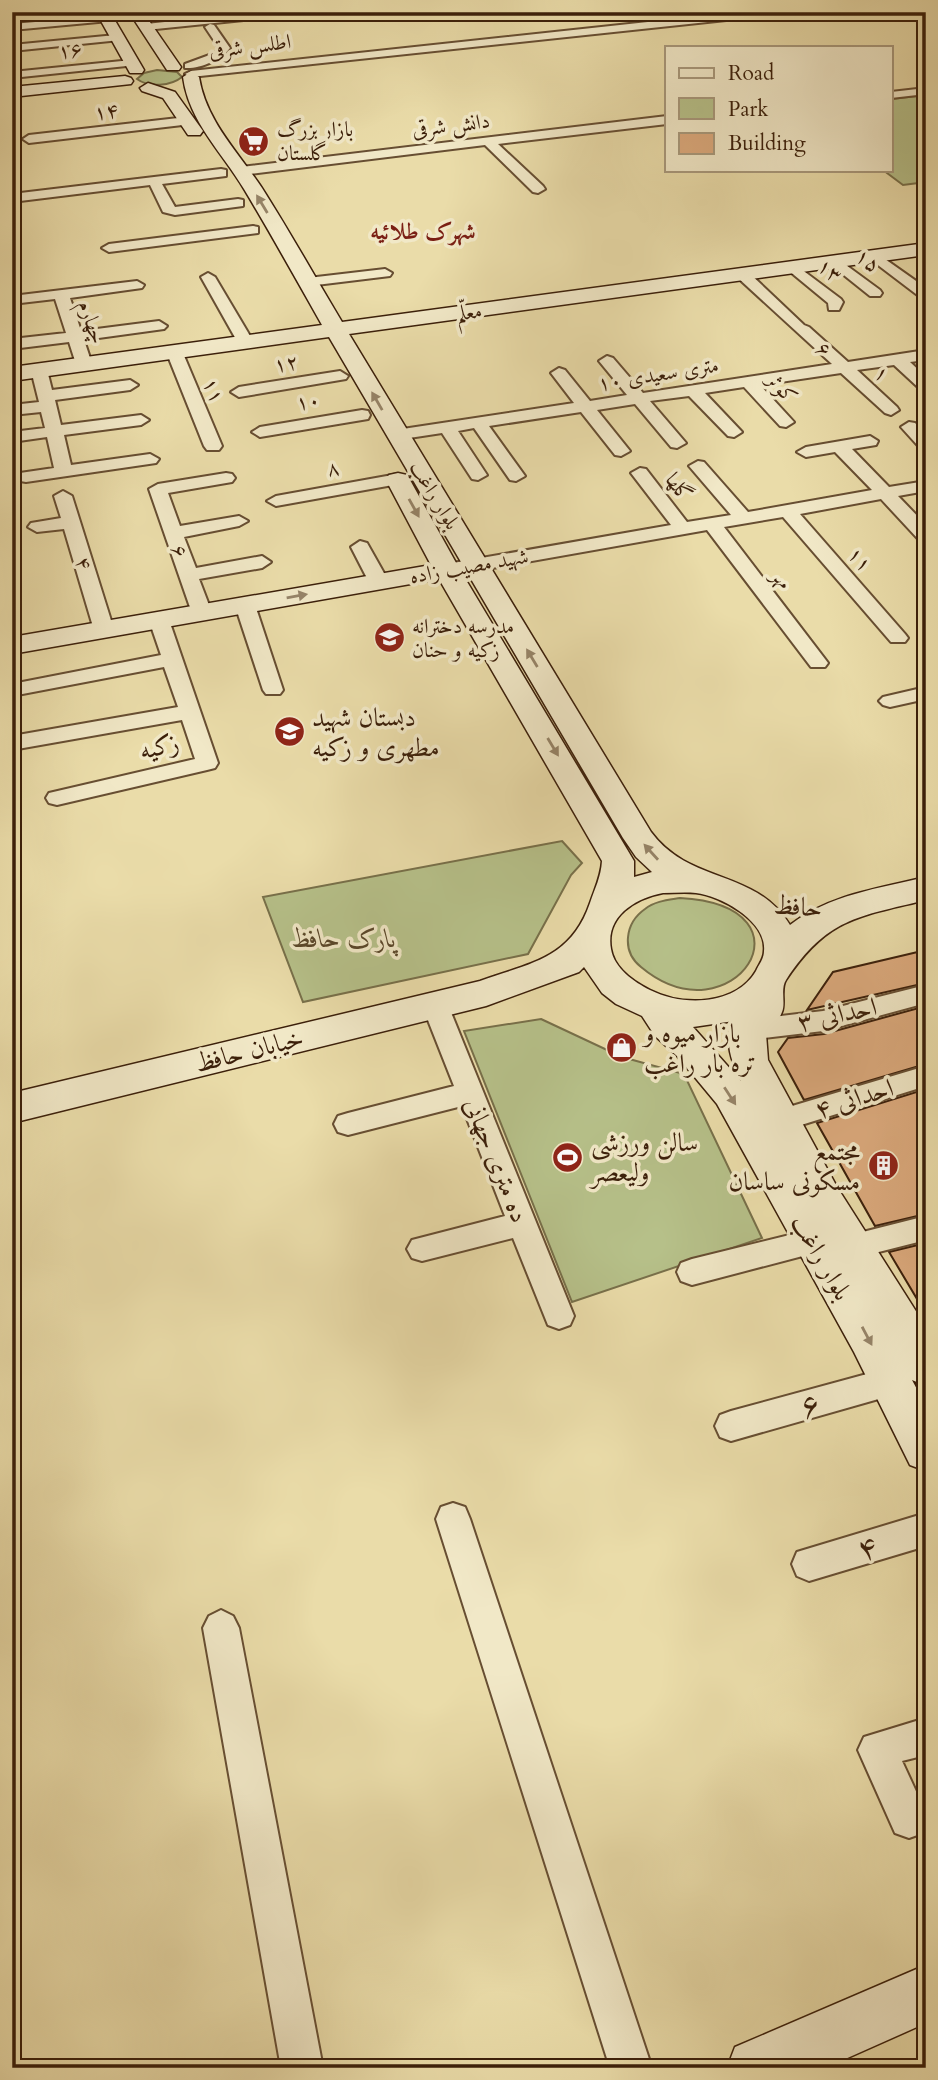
<svg xmlns="http://www.w3.org/2000/svg" width="938" height="2080" font-family="Cardo,Amiri,serif">
	<rect width="100%" height="100%" fill="#eadca9"/>
	<filter id="stains"><feTurbulence type="fractalNoise" baseFrequency=".00286" numOctaves="4"/><feColorMatrix values="0 0 0 0 .2 0 0 0 0 .09 0 0 0 0 .02 0 0 0 .5 -.17"/></filter>
	<radialGradient id="worn" r=".72"><stop offset=".6" stop-color="#630" stop-opacity="0"/><stop offset="1" stop-color="#630" stop-opacity=".3"/></radialGradient>
	<path fill="#b6c089" stroke="#78704a" stroke-width="2" d="M157,70l20,2 5,5c-11,9 -33,11 -45,2l7,-6z
		M926,95v87l-23,3 -20,-15h8v-71z
		M562,841l20,22 -11,12 -43,79 -225,48 -40,-105z
		M680,898c143,8 52,145 -39,69 -20,-16 -16,-44 4,-58 10,-8 23,-9 35,-11z
		M541,1019l81,38 62,17 78,164 -190,64 -108,-271z"/>
	<path fill="#dba97c" stroke="#3b1f0a" stroke-width="2" d="M926,950v33l-119,27 26,-38z
		M926,1006v58l-122,36 -26,-48 10,-14 36,-4z
		M926,1089v125l-51,12 -58,-103z
		M926,1243v71l-37,-62z"/>
	<g fill="none" stroke-linecap="round" stroke-linejoin="round">
		<defs>
			<path id="street" d="M259,12h38l-5,3 -146,15 -5,-3 5,-3z
				M741,12h37l-5,3 -582,62 -6,-3 6,-3z
				M105,16l5,3 -1,2 -97,9v-6z
				M210,24l4,1 16,23c-9,12 -30,21 -45,20v-4l30,-11 4,-5 -14,-21z
				M116,35l4,1v4l-108,11v-6z
				M132,60l4,1v4l-124,13v-6z
				M926,88v6l-35,4v-6z
				M667,116v8l-169,20 45,42 2,3 -7,4 -5,-1 -48,-47 -244,30 -6,-4 6,-4z
				M187,117l6,4 -2,3 -162,19 -6,-4 6,-4z
				M221,169l5,1v6l-64,8 13,23 63,-8 5,1v6l-68,9 -12,-3 -13,-27 -138,17v-8z
				M253,226l5,1v6l-149,19 -7,-4 7,-4z
				M875,252l51,36v10l-6,-1 -50,-38v-6z
				M835,257l45,33 2,3 -2,3h-10l-40,-32v-6z
				M793,263l48,36 2,3 -4,8h-10l-1,-7 -40,-33v-6z
				M385,269l7,4 -2,3 -82,10 -7,-4 7,-4z
				M742,270l5,1 57,54 5,2 39,35 78,-12v10l-16,2 16,15v14l-6,-2 -26,-24 -37,5 40,37 2,3 -8,5 -6,-2 -44,-40 -81,12 34,37 -8,5 -6,-1 -36,-39 -39,6 37,39 -8,5 -6,-1 -39,-40 -39,5 36,42 -9,5 -6,-1 -36,-43 -38,6 33,41 -9,5 -6,-1 -34,-43 -92,14 36,50 -9,5 -6,-1 -36,-52 -16,3 29,44 -9,5 -6,-1 -30,-46 -46,7 -8,-5 8,-5 178,-27 -23,-30 8,-5 6,2 25,31 37,-6 -28,-34 8,-5 6,2 30,35 189,-29 -95,-87 -2,-3 2,-3z
				M208,273l7,4 38,64 -3,3 -5,2 -8,-5 -36,-64z
				M137,281l7,4 -2,3 -72,10 11,33 78,-10 8,5 -3,3 -80,11 8,24 -8,5 -8,-5 -7,-22 -57,7v-10l54,-6 -11,-34 -43,5v-8z
				M174,346l8,5 40,95 -3,4h-12l-3,-4 -38,-95z
				M39,365l8,5 5,20 78,-10 8,5 -8,5 -75,10 6,25 80,-10 8,5 -8,5 -77,10 7,30 79,-11 9,5 -3,4 -130,19 -6,-1 -3,-4 3,-4 34,-5 -7,-31 -35,5v-10l33,-4 -4,-16 -29,3v-10l27,-3 -8,-32z
				M340,371l8,5 -2,3 -107,18 -8,-5 8,-5z
				M362,410l6,1 2,4 -2,4 -108,18 -8,-5 8,-5z
				M909,422l6,1 11,11v15l-6,-1 -19,-21z
				M870,436l8,5 -2,4 -24,4 37,38 37,-6v10l-28,5 28,29v16l-7,-1 -38,-41 -81,15 105,120 3,4 -3,4h-14l-108,-125 -59,10 101,132 3,4 -3,4h-14l-104,-137 -260,46 -9,-6 9,-6 224,-39 -40,-52 9,-5 6,1 41,53 44,-7 -42,-49 9,-5 6,1 44,50 124,-22 -37,-38 -29,5 -9,-5 9,-5z
				M226,473l6,1 3,4 -3,4 -64,11 12,33 59,-10 9,5 -9,5 -55,11 12,31 66,-12 9,6 -9,6 -63,11 13,34 -10,6 -10,-6 -43,-124 9,-5z
				M398,474l9,5 -3,4 -128,23 -9,-5 9,-5z
				M63,491l9,5 42,134 -3,4h-14l-3,-4 -30,-101 -27,3 -9,-5 3,-4 30,-5 -7,-22z
				M360,541l7,2 22,39 -3,4h-14l-3,-4 -18,-35z
				M245,599l10,6 28,85 -3,4h-14l-3,-4 -28,-85z
				M159,614l7,2 3,4 49,143 -3,5 -8,2 -150,35 -8,-2 -3,-5 3,-5 146,-34 -13,-39 -170,30v-14l166,-29 -14,-40 -152,29v-12l149,-29 -12,-35 3,-4z
				M926,687v12l-36,8 -7,-2 -4,-4 4,-4z
				M926,985v18l-103,28 -76,9 -9,-3 -4,-7 4,-7 9,-3 76,-9z
				M435,995l9,3 4,7 126,311 -4,9 -11,4 -11,-4 -35,-87 -91,23 -10,-3 -5,-9 5,-9 93,-24 -43,-110 -114,29 -10,-3 -4,-8 4,-8 10,-3 106,-27 -32,-81 4,-7z
				M926,1066v20l-144,45 -10,-3 -4,-8 4,-8z
				M926,1216v24l-75,19 -10,-3 -5,-9 5,-9 10,-3z
				M814,1229l10,3 5,9 -5,9 -10,3 -122,32 -11,-4 -4,-9 4,-9 11,-4z
				M889,1368l11,4 5,10 -5,10 -11,4 -158,45 -11,-4 -5,-11 5,-11 11,-4z
				M453,1503l12,4 5,12 182,549h-42l-174,-549 5,-12z
				M926,1513v33l-117,35 -12,-5 -5,-12 5,-12z
				M221,1610l12,6 6,12 84,440h-42l-78,-440 6,-12z
				M926,1718v37l-24,6 24,52 -3,20 -14,5 -14,-5 -37,-83 6,-13z"/>
			<path id="secondary" d="M96,12h14l34,58 -2,3h-12z
				M129,12h14l38,55 -2,3h-12z
				M191,72l8,5c7,44 39,75 63,111 28,44 53,89 80,134l584,-79v12l-577,79 302,498c39,53 104,36 139,93 38,-30 90,-37 136,-48v23c-69,17 -99,18 -140,80 -6,9 0,23 -4,32 -3,9 -11,15 -16,22l2,26 69,127 89,140v59l-14,-6 14,26v65l-16,-6 -56,-113 -137,-248 -39,-47 -23,-21 -13,-20 -26,-12 -14,-11 -18,-26 -5,5 -93,34 -474,117v-30l468,-112c50,-18 91,-22 110,-78 5,-15 11,-26 12,-42l-163,-282 -427,75v-17l419,-72 -45,-85 3,-5 9,-2 9,2 3,5 50,90 174,291v16l18,-5 -16,-15 -13,-19 -294,-501 -317,44v-14l310,-42c-26,-46 -51,-91 -78,-136 -22,-37 -55,-67 -61,-112zM663,893c11,0 22,-1 33,0 25,3 71,28 68,58 0,8 -5,13 -8,20 -20,34 -72,36 -106,19 -16,-8 -36,-22 -39,-41 -6,-33 25,-51 52,-56zM734,1021c-11,20 -2,42 7,60l-48,-54z
				M125,76l6,2 2,3 -2,3 -119,13v-10z
				M148,83l27,9 28,39 -3,4h-12l-25,-37 -21,-7 -2,-3z
				M926,1965v58l-101,45h-98l8,-21z"/>
		</defs>
		<use href="#street" stroke="#674e32" stroke-width="4"/>
		<use href="#secondary" stroke="#3b1f0a" stroke-width="3"/>
		<use href="#street" fill="#f1e8c7" fill-rule="evenodd"/>
		<use href="#secondary" fill="#f1e8c7" fill-rule="evenodd"/>
	</g>
	<defs><path id="oneway-solid" d="M-6-.8H1V-3.2L6.5 0L1 3.2V.8H-6Z" transform="scale(1.75)"/></defs>
	<g fill="#968468">
		<use href="#oneway-solid" transform="translate(262 204) rotate(-121)"/>
		<use href="#oneway-solid" transform="translate(377 401) rotate(-120)"/>
		<use href="#oneway-solid" transform="translate(414 508) rotate(61)"/>
		<use href="#oneway-solid" transform="translate(297 596) rotate(-10)"/>
		<use href="#oneway-solid" transform="translate(532 658) rotate(-121)"/>
		<use href="#oneway-solid" transform="translate(553 747) rotate(59)"/>
		<use href="#oneway-solid" transform="translate(651 852) rotate(-132)"/>
		<use href="#oneway-solid" transform="translate(730 1096) rotate(57)"/>
		<use href="#oneway-solid" transform="translate(867 1336) rotate(62)"/>
	</g>
	<defs>
		<symbol id="supermarket-disc" viewBox="-11 -11 22 22"><circle r="9.5" fill="#8f2418" stroke="#f1e8c7"/><path d="M-6-5.5h2.5l.6 2H6L4.5 2H-2.5L-4.4-4H-6ZM-1.5 3.2a1.3 1.3 0 1 0 .1 0ZM3 3.2a1.3 1.3 0 1 0 .1 0Z" fill="#fff"/></symbol>
		<symbol id="school-disc" viewBox="-11 -11 22 22"><circle r="9.5" fill="#8f2418" stroke="#f1e8c7"/><path d="M0-5L7-2L0 1L-7-2ZM-4 1L0 2.5L4 1V4Q0 6-4 4Z" fill="#fff"/></symbol>
		<symbol id="shop-disc" viewBox="-11 -11 22 22"><circle r="9.5" fill="#8f2418" stroke="#f1e8c7"/><path d="M-5-2.5h2.3a2.7 3.5 0 0 1 5.4 0H5L5.5 6h-11ZM-1.5-2.5h3a1.5 2.3 0 0 0-3 0Z" fill="#fff"/></symbol>
		<symbol id="stadium-disc" viewBox="-11 -11 22 22"><circle r="9.5" fill="#8f2418" stroke="#f1e8c7"/><path d="M0-5a6.5 5 0 1 0 0 10a6.5 5 0 1 0 0-10ZM-3.5-1.8h7v3.6h-7Z" fill="#fff"/></symbol>
		<symbol id="building-disc" viewBox="-11 -11 22 22"><circle r="9.5" fill="#8f2418" stroke="#f1e8c7"/><path d="M-4-6H4V6H1V3H-1V6H-4ZM-2.5-4.3h1.7v1.8h-1.7ZM.8-4.3h1.7v1.8H.8ZM-2.5-1h1.7V.8h-1.7ZM.8-1h1.7V.8H.8Z" fill="#fff"/></symbol>
	</defs>
	<g fill-rule="evenodd">
		<use href="#supermarket-disc" x="236" y="124" width="35" height="35"/>
		<use href="#school-disc" x="372" y="620" width="35" height="35"/>
		<use href="#school-disc" x="272" y="714" width="35" height="35"/>
		<use href="#shop-disc" x="604" y="1030" width="35" height="35"/>
		<use href="#stadium-disc" x="550" y="1140" width="35" height="35"/>
		<use href="#building-disc" x="866" y="1148" width="35" height="35"/>
	</g>
	<g text-anchor="middle" stroke-width="7" stroke-linejoin="round" paint-order="stroke">
		<g font-size="21" fill="#3b1f0a" stroke="#f1e8c7">
			<text transform="translate(250 46) rotate(-7)" y="7">اطلس شرقی</text>
			<text transform="translate(70 50) rotate(-6)" y="7">۱۶</text>
			<text transform="translate(106 111) rotate(-7)" y="7">۱۴</text>
			<text transform="translate(451 125) rotate(-7)" y="7">دانش شرقی</text>
			<text transform="translate(868 260) rotate(38)" y="7">۱۵</text>
			<text transform="translate(830 270) rotate(39)" y="7">۱۳</text>
			<text transform="translate(469 312) rotate(-8)" y="7">معلّم</text>
			<text transform="translate(92 322) rotate(71)" y="7">چهارم</text>
			<text transform="translate(824 349) rotate(42)" y="7">۶</text>
			<text transform="translate(286 363) rotate(-10)" y="7">۱۲</text>
			<text transform="translate(882 373) rotate(43)" y="7">۱</text>
			<text transform="translate(658 374) rotate(-9)" y="7">۱۰ متری سعیدی</text>
			<text transform="translate(782 388) rotate(47)" y="7">کوثر</text>
			<text transform="translate(214 390) rotate(67)" y="7">۱۱</text>
			<text transform="translate(308 401) rotate(-9)" y="7">۱۰</text>
			<text transform="translate(333 468) rotate(-10)" y="7">۸</text>
			<text transform="translate(679 487) rotate(53)" y="7">گلها</text>
			<text transform="translate(435 495) rotate(59)" y="7">بلوار راغب</text>
			<text transform="translate(180 551) rotate(70)" y="7">۶</text>
			<text transform="translate(860 559) rotate(49)" y="7">۱۱</text>
			<text transform="translate(84 563) rotate(73)" y="7">۴</text>
			<text transform="translate(469 566) rotate(-10)" y="7">شهید مصیب زاده</text>
			<text transform="translate(782 579) rotate(52)" y="7">مهر</text>
		</g>
		<g font-size="21" fill="#3b1f0a" stroke="#f1e8c7" text-anchor="start">
			<text x="277" y="136">بازار بزرگ<tspan x="277" dy="24">گلستان</tspan></text>
			<text x="412" y="633">مدرسه دخترانه<tspan x="412" dy="24">زکیه و حنان</tspan></text>
		</g>
		<g font-size="23" font-weight="bold" fill="#7a1f14" stroke="#f1e8c7">
			<text x="423" y="239">شهرک طلائیه</text>
		</g>
		<g font-size="26" fill="#3b1f0a" stroke="#f1e8c7" text-anchor="start">
			<text x="312" y="726">دبستان شهید<tspan x="312" dy="30">مطهری و زکیه</tspan></text>
			<text x="644" y="1042">بازار میوه و<tspan x="644" dy="30">تره بار راغب</tspan></text>
			<text x="591" y="1151">سالن ورزشی<tspan x="591" dy="30">ولیعصر</tspan></text>
			<text x="860" y="1160" text-anchor="end">مجتمع<tspan x="860" dy="30">مسکونی ساسان</tspan></text>
		</g>
		<g font-size="26" fill="#3b1f0a" stroke="#f1e8c7">
			<text transform="translate(159 746) rotate(-13)" y="9">زکیه</text>
			<text transform="translate(798 906) rotate(4)" y="9">حافظ</text>
			<text transform="translate(837 1014) rotate(-12)" y="9">احداثی ۳</text>
			<text transform="translate(249 1050) rotate(-14)" y="9">خیابان حافظ</text>
			<text transform="translate(854 1098) rotate(-17)" y="9">احداثی ۴</text>
			<text transform="translate(497 1160) rotate(68)" y="9">ده متری جهانی</text>
			<text transform="translate(822 1257) rotate(60)" y="9">بلوار راغب</text>
		</g>
		<g font-size="26" font-style="italic" fill="#5a472a" stroke="#f1e8c7">
			<text x="344" y="947">پارک حافظ</text>
		</g>
		<g font-size="32" fill="#3b1f0a" stroke="#f1e8c7">
			<text transform="translate(810 1404) rotate(-16)" y="11">۶</text>
			<text transform="translate(867 1547) rotate(-17)" y="11">۴</text>
		</g>
	</g>
	<rect width="938" height="2080" fill="none" stroke="#eadca9" stroke-width="42"/>
	<rect x="14" y="14" width="910" height="2052" fill="none" stroke="#3b1f0a" stroke-width="3.5"/>
	<rect x="21" y="21" width="896" height="2038" fill="none" stroke="#3b1f0a" stroke-width="2"/>
	<rect x="665" y="46" width="228" height="126" fill="#f1e8c7" stroke="#a8987b" stroke-width="2"/>
	<rect x="679" y="68" width="35" height="10" fill="#f1e8c7" stroke="#a8987b" stroke-width="2"/>
	<text x="728" y="80" font-size="21" fill="#3b1f0a">Road</text>
	<rect x="679" y="98" width="35" height="21" fill="#b6c089" stroke="#a8987b" stroke-width="2"/>
	<text x="728" y="116" font-size="21" fill="#3b1f0a">Park</text>
	<rect x="679" y="133" width="35" height="21" fill="#dba97c" stroke="#a8987b" stroke-width="2"/>
	<text x="728" y="150" font-size="21" fill="#3b1f0a">Building</text>
	<rect width="100%" height="100%" filter="url(#stains)"/>
	<rect width="100%" height="100%" fill="url(#worn)"/>
</svg>
